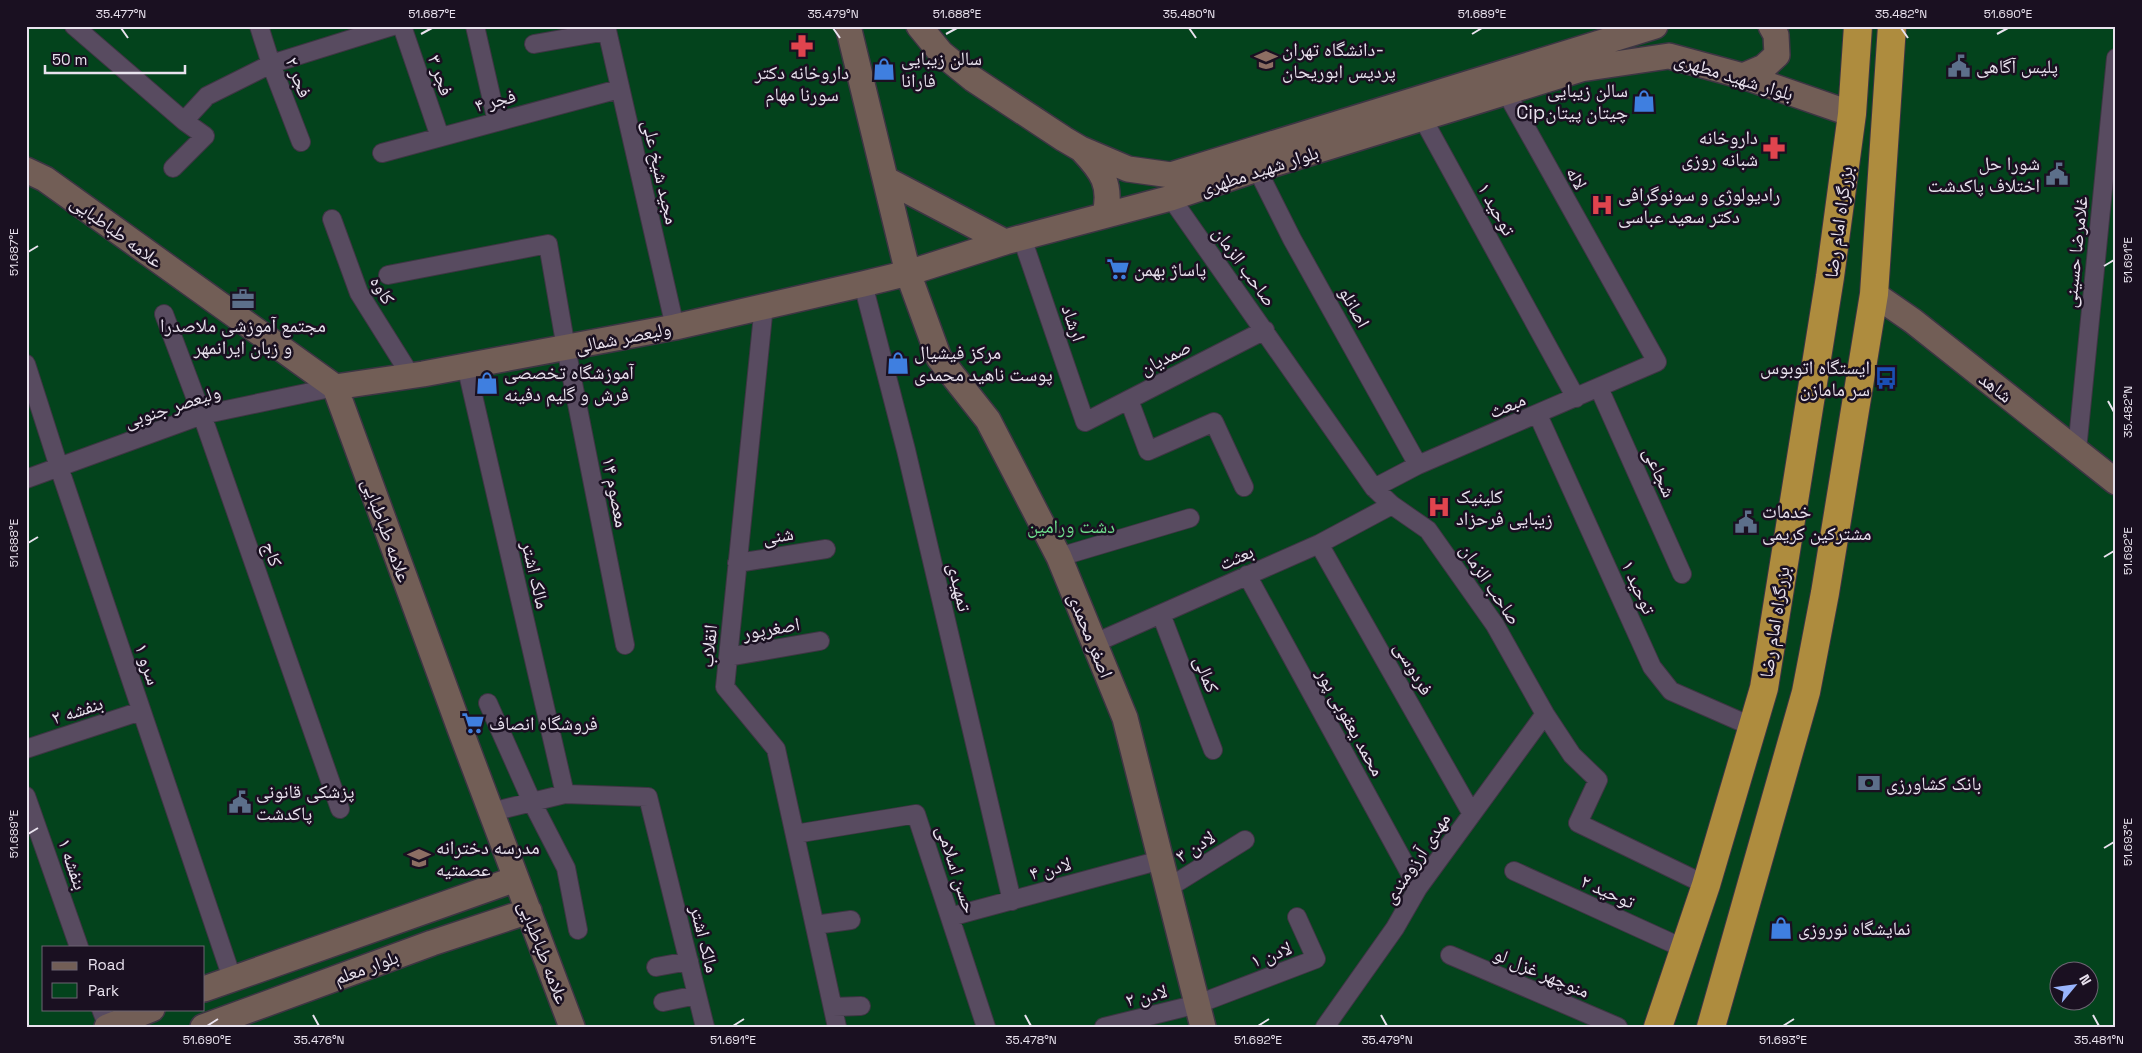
<svg xmlns="http://www.w3.org/2000/svg" width="2142" height="1053" font-family="'Space Grotesk','Noto Naskh Arabic',sans-serif">
	<rect width="100%" height="100%" fill="#24192b"/>
	<path fill="#03431c" fill-rule="evenodd" d="M26,26h2090v1001h-2090zM44,947h160v62h-160zM2060,970h30v30h-30z"/>
	<g fill="none" stroke-linecap="round" stroke-linejoin="round">
		<defs>
			<path id="street" d="M74,26l110,95 21,15 -32,32
				M259,26l12,38 30,78
				M402,26l38,111
				M475,26l22,96
				M606,26l69,301
				M534,44l73,-13
				M1423,119l153,279
				M184,121l23,-25 64,-32 122,-38
				M382,153l237,-64
				M1257,169l35,70 126,226
				M1171,198l203,290 18,17 36,25 67,95 50,89 27,41 26,25 -20,43 128,62
				M332,219l27,74 52,83
				M1022,238l63,184 180,-92
				M388,275l160,-31 18,104 59,297
				M863,284l43,166 106,451
				M764,305l-39,382 51,62 61,278
				M164,314l38,101 138,394
				M26,364l33,103 173,511
				M466,365l99,429
				M1599,388l83,186
				M1129,400l19,51 66,-29 30,65
				M1538,415l114,252 19,24 82,36
				M2077,450l39,-392
				M26,479l176,-64 133,-28
				M1374,488l44,-23 239,-103 -151,-270
				M1319,544l153,270
				M1059,557l131,-39
				M737,563l89,-14
				M1247,575l171,313
				M1161,614l52,136
				M1095,643l224,-99 73,-39
				M728,657l92,-16
				M488,703l44,99 34,66 12,62
				M26,749l115,-38
				M26,796l53,151
				M491,812l74,-18 83,3 57,230
				M795,834l121,-20 70,213
				M1514,871l171,78
				M1168,888l77,-48
				M950,917l211,-57
				M815,925l36,-5
				M1450,955l168,72
				M656,967l33,-6
				M663,1002l34,-7
				M833,1007l28,-1
				M101,1009l7,18
				M1104,1027l94,-23 118,-45 -19,-42
				M1325,1027l70,-99 23,-40 127,-174"/>
			<path id="secondary" d="M848,26l60,247 31,85 49,62 71,137 66,161 78,309
				M919,26l22,27 32,26 91,60 17,10 47,20 43,6 484,-149
				M1743,76l21,-9 13,-12 -1,-20 -5,-9
				M1082,150c20,21 30,35 23,64
				M26,170l19,9 290,208 125,342 112,298
				M887,180l118,62
				M1874,294l39,27 203,161
				M335,387l88,-13 252,-47 188,-43 45,-11 97,-31 166,-44 86,-29 324,-100 88,-13 74,20 109,38
				M204,989l312,-110
				M107,1027l45,-18
				M203,1027l229,-84 97,-32"/>
			<path id="highway" d="M1658,1027l48,-142 58,-197 66,-411 22,-163 6,-88
				M1711,1027l95,-335 19,-99 49,-299 18,-268"/>
		</defs>
		<use href="#street" stroke="#3d3543" stroke-width="20"/>
		<use href="#secondary" stroke="#3d3543" stroke-width="28"/>
		<use href="#highway" stroke="#3d3543" stroke-width="30"/>
		<use href="#street" stroke="#584b60" stroke-width="18"/>
		<use href="#secondary" stroke="#725e56" stroke-width="25"/>
		<use href="#highway" stroke="#ae8c3e" stroke-width="28"/>
	</g>
	<path fill="none" stroke="#e9e2ee" stroke-width="2" d="M121,28l7,10M833,28l7,10M1189,28l7,10M1901,28l7,10M421,34l11,-6M946,34l11,-6M1472,34l10,-6M1997,34l11,-6M28,252l10,-6M2104,266l10,-6M2108,401l6,11M28,543l10,-6M2104,557l10,-6M28,834l10,-6M2104,848l10,-6M313,1015l6,11M1025,1015l6,11M1381,1015l6,11M2093,1015l6,11M207,1026l11,-7M733,1026l11,-7M1258,1026l11,-7M1783,1026l11,-7"/>
	<defs>
		<symbol id="pharmacy-bare" viewBox="-9 -9 18 18"><path d="M-2-6h4v4h4v4h-4v4h-4v-4h-4v-4h4Z" fill="#e0444e" stroke="#1a1021" stroke-width="2.5" paint-order="stroke"/></symbol>
		<symbol id="university-bare" viewBox="-9 -9 18 18"><path d="M0-5L7-2L0 1L-7-2ZM-4 1L0 2.5L4 1V4Q0 6-4 4Z" fill="#8d6e63" stroke="#1a1021" stroke-width="2.5" paint-order="stroke"/></symbol>
		<symbol id="civic-bare" viewBox="-9 -9 18 18"><path d="M-.6-6.5H3V-4.5H.6V-3L4-1V1h2V6H-6V1h2V-1L-.6-3ZM-1.2 2.5V6h2.4V2.5Z" fill="#5c6f8a" stroke="#1a1021" stroke-width="2.5" paint-order="stroke"/></symbol>
		<symbol id="shop-bare" viewBox="-9 -9 18 18"><path d="M-5-2.5h2.3a2.7 3.5 0 0 1 5.4 0H5L5.5 6h-11ZM-1.5-2.5h3a1.5 2.3 0 0 0-3 0Z" fill="#3f7fe0" stroke="#1a1021" stroke-width="2.5" paint-order="stroke"/></symbol>
		<symbol id="hospital-bare" viewBox="-9 -9 18 18"><path d="M-5-5h3v3.5h4V-5h3V5h-3V1.5h-4V5h-3Z" fill="#e0444e" stroke="#1a1021" stroke-width="2.5" paint-order="stroke"/></symbol>
		<symbol id="supermarket-bare" viewBox="-9 -9 18 18"><path d="M-6-5.5h2.5l.6 2H6L4.5 2H-2.5L-4.4-4H-6ZM-1.5 3.2a1.3 1.3 0 1 0 .1 0ZM3 3.2a1.3 1.3 0 1 0 .1 0Z" fill="#3f7fe0" stroke="#1a1021" stroke-width="2.5" paint-order="stroke"/></symbol>
		<symbol id="office-bare" viewBox="-9 -9 18 18"><path d="M-6-3h4V-5.5h4V-3h4V5H-6ZM-1-4.5V-3h2v-1.5ZM-6 0V1H6V0Z" fill="#5c6f8a" stroke="#1a1021" stroke-width="2.5" paint-order="stroke"/></symbol>
		<symbol id="bus-bare" viewBox="-9 -9 18 18"><path d="M-5-6H5V4H4V6H2V4H-2V6H-4V4H-5ZM-3.5-4V0h7V-4ZM-3.5 1.2v1.5H-2V1.2ZM2 1.2v1.5H3.5V1.2Z" fill="#1a4fb4" stroke="#1a1021" stroke-width="2.5" paint-order="stroke"/></symbol>
		<symbol id="bank-bare" viewBox="-9 -9 18 18"><path d="M-6-4H6V4H-6ZM0-2.3a2.3 2.3 0 1 0 0 4.6a2.3 2.3 0 1 0 0-4.6Z" fill="#5c6f8a" stroke="#1a1021" stroke-width="2.5" paint-order="stroke"/></symbol>
		<symbol id="school-bare" viewBox="-9 -9 18 18"><path d="M0-5L7-2L0 1L-7-2ZM-4 1L0 2.5L4 1V4Q0 6-4 4Z" fill="#8d6e63" stroke="#1a1021" stroke-width="2.5" paint-order="stroke"/></symbol>
	</defs>
	<g fill-rule="evenodd">
		<use href="#pharmacy-bare" x="786" y="30" width="32" height="32"/>
		<use href="#university-bare" x="1250" y="44" width="32" height="32"/>
		<use href="#civic-bare" x="1943" y="50" width="32" height="32"/>
		<use href="#shop-bare" x="868" y="53" width="32" height="32"/>
		<use href="#shop-bare" x="1628" y="85" width="32" height="32"/>
		<use href="#pharmacy-bare" x="1758" y="132" width="32" height="32"/>
		<use href="#civic-bare" x="2041" y="158" width="32" height="32"/>
		<use href="#hospital-bare" x="1586" y="189" width="32" height="32"/>
		<use href="#supermarket-bare" x="1102" y="253" width="32" height="32"/>
		<use href="#office-bare" x="227" y="283" width="32" height="32"/>
		<use href="#shop-bare" x="882" y="347" width="32" height="32"/>
		<use href="#bus-bare" x="1870" y="362" width="32" height="32"/>
		<use href="#shop-bare" x="471" y="367" width="32" height="32"/>
		<use href="#hospital-bare" x="1423" y="491" width="32" height="32"/>
		<use href="#civic-bare" x="1730" y="506" width="32" height="32"/>
		<use href="#supermarket-bare" x="457" y="707" width="32" height="32"/>
		<use href="#bank-bare" x="1853" y="767" width="32" height="32"/>
		<use href="#civic-bare" x="224" y="786" width="32" height="32"/>
		<use href="#school-bare" x="403" y="842" width="32" height="32"/>
		<use href="#shop-bare" x="1765" y="912" width="32" height="32"/>
	</g>
	<g text-anchor="middle" stroke-width="5" stroke-linejoin="round" paint-order="stroke">
		<g font-size="19" fill="#e9e2ee" stroke="#1a1021" text-anchor="start">
			<text x="1282" y="56">دانشگاه تهران-<tspan x="1282" dy="22">پردیس ابوریحان</tspan></text>
			<text x="901" y="65">سالن زیبایی<tspan x="901" dy="22">فارانا</tspan></text>
			<text x="1976" y="73">پلیس آگاهی</text>
			<text x="802" y="79" text-anchor="middle">داروخانه دکتر<tspan x="802" dy="22">سورنا مهام</tspan></text>
			<text x="1628" y="97" text-anchor="end">سالن زیبایی<tspan x="1628" dy="22">Cipچیتان پیتان</tspan></text>
			<text x="1758" y="144" text-anchor="end">داروخانه<tspan x="1758" dy="22">شبانه روزی</tspan></text>
			<text x="2040" y="170" text-anchor="end">شورا حل<tspan x="2040" dy="22">اختلاف پاکدشت</tspan></text>
			<text x="1618" y="201">رادیولوژی و سونوگرافی<tspan x="1618" dy="22">دکتر سعید عباسی</tspan></text>
			<text x="1134" y="276">پاساژ بهمن</text>
			<text x="243" y="332" text-anchor="middle">مجتمع آموزشی ملاصدرا<tspan x="243" dy="22">و زبان ایرانمهر</tspan></text>
			<text x="914" y="359">مرکز فیشیال<tspan x="914" dy="22">پوست ناهید محمدی</tspan></text>
			<text x="1870" y="374" text-anchor="end">ایستگاه اتوبوس<tspan x="1870" dy="22">سر مامازن</tspan></text>
			<text x="504" y="379">آموزشگاه تخصصی<tspan x="504" dy="22">فرش و گلیم دفینه</tspan></text>
			<text x="1456" y="503">کلینیک<tspan x="1456" dy="22">زیبایی فرحزاد</tspan></text>
			<text x="1762" y="518">خدمات<tspan x="1762" dy="22">مشترکین کریمی</tspan></text>
			<text x="489" y="730">فروشگاه انصاف</text>
			<text x="1886" y="790">بانک کشاورزی</text>
			<text x="256" y="798">پزشکی قانونی<tspan x="256" dy="22">پاکدشت</tspan></text>
			<text x="436" y="854">مدرسه دخترانه<tspan x="436" dy="22">عصمتیه</tspan></text>
			<text x="1798" y="935">نمایشگاه نوروزی</text>
		</g>
		<g font-size="19" fill="#e9e2ee" stroke="#1a1021">
			<text transform="translate(441 75) rotate(71)" y="7">فجر ۳</text>
			<text transform="translate(1734 76) rotate(17)" y="7">بلوار شهید مطهری</text>
			<text transform="translate(299 77) rotate(69)" y="7">فجر ۲</text>
			<text transform="translate(495 100) rotate(-15)" y="7">فجر ۴</text>
			<text transform="translate(1259 170) rotate(-18)" y="7">بلوار شهید مطهری</text>
			<text transform="translate(661 172) rotate(77)" y="7">مجید شیخ علی</text>
			<text transform="translate(1577 178) rotate(61)" y="7">لاله</text>
			<text transform="translate(1497 209) rotate(61)" y="7">توحید ۱</text>
			<text transform="translate(1838 222) rotate(-82)" y="7">بزرگراه امام رضا</text>
			<text transform="translate(117 231) rotate(36)" y="7">علامه طباطبایی</text>
			<text transform="translate(2075 252) rotate(-84)" y="7">غلامرضا حسینی</text>
			<text transform="translate(1245 266) rotate(54)" y="7">صاحب الزمان</text>
			<text transform="translate(383 290) rotate(60)" y="7">کاوه</text>
			<text transform="translate(1355 307) rotate(61)" y="7">اصانلو</text>
			<text transform="translate(1074 323) rotate(71)" y="7">ارشاد</text>
			<text transform="translate(623 337) rotate(-11)" y="7">ولیعصر شمالی</text>
			<text transform="translate(1165 357) rotate(-27)" y="7">صمدیان</text>
			<text transform="translate(1996 387) rotate(38)" y="7">شاهد</text>
			<text transform="translate(1507 405) rotate(-23)" y="7">مبعث</text>
			<text transform="translate(172 406) rotate(-18)" y="7">ولیعصر جنوبی</text>
			<text transform="translate(1660 472) rotate(66)" y="7">شجاعی</text>
			<text transform="translate(616 492) rotate(79)" y="7">۱۴ معصوم</text>
			<text transform="translate(387 530) rotate(70)" y="7">علامه طباطبایی</text>
			<text transform="translate(778 535) rotate(-9)" y="7">شنی</text>
			<text transform="translate(273 554) rotate(71)" y="7">کاج</text>
			<text transform="translate(1236 557) rotate(-24)" y="7">بعثت</text>
			<text transform="translate(536 575) rotate(77)" y="7">مالک اشتر</text>
			<text transform="translate(1491 584) rotate(56)" y="7">صاحب الزمان</text>
			<text transform="translate(960 587) rotate(77)" y="7">تمهیدی</text>
			<text transform="translate(1639 587) rotate(66)" y="7">توحید ۱</text>
			<text transform="translate(1774 622) rotate(-81)" y="7">بزرگراه امام رضا</text>
			<text transform="translate(771 628) rotate(-10)" y="7">اصغرپور</text>
			<text transform="translate(1091 635) rotate(68)" y="7">اصغر محمدی</text>
			<text transform="translate(708 646) rotate(-84)" y="7">انقلاب</text>
			<text transform="translate(148 664) rotate(71)" y="7">سرو ۱</text>
			<text transform="translate(1414 668) rotate(60)" y="7">فردوسی</text>
			<text transform="translate(1207 674) rotate(69)" y="7">کمالی</text>
			<text transform="translate(77 710) rotate(-18)" y="7">بنفشه ۲</text>
			<text transform="translate(1351 722) rotate(61)" y="7">محمد یعقوبی پور</text>
			<text transform="translate(1195 846) rotate(-32)" y="7">لادن ۳</text>
			<text transform="translate(1416 858) rotate(-56)" y="7">مهدی آرزومندی</text>
			<text transform="translate(73 864) rotate(71)" y="7">بنفشه ۱</text>
			<text transform="translate(1050 868) rotate(-15)" y="7">لادن ۴</text>
			<text transform="translate(957 869) rotate(72)" y="7">حسن اسلامی</text>
			<text transform="translate(1608 891) rotate(24)" y="7">توحید ۲</text>
			<text transform="translate(705 939) rotate(76)" y="7">مالک اشتر</text>
			<text transform="translate(544 952) rotate(69)" y="7">علامه طباطبایی</text>
			<text transform="translate(1271 954) rotate(-21)" y="7">لادن ۱</text>
			<text transform="translate(366 967) rotate(-20)" y="7">بلوار معلم</text>
			<text transform="translate(1542 972) rotate(23)" y="7">منوچهر غزل لو</text>
			<text transform="translate(1146 995) rotate(-14)" y="7">لادن ۲</text>
		</g>
		<g font-size="19" fill="#6fdd8c" stroke="#1a1021">
			<text x="1071" y="533">دشت ورامین</text>
		</g>
	</g>
	<rect width="2142" height="1053" fill="none" stroke="#1a1021" stroke-width="55"/>
	<rect x="42" y="946" width="162" height="65" fill="#1a1021" stroke="#6d6473"/>
	<rect x="52" y="962" width="25" height="8" fill="#725e56" stroke="#6d6473"/>
	<text x="88" y="970" font-size="15" fill="#e9e2ee">Road</text>
	<rect x="52" y="983" width="25" height="15" fill="#03431c" stroke="#6d6473"/>
	<text x="88" y="996" font-size="15" fill="#e9e2ee">Park</text>
	<g transform="translate(2074 986) rotate(61)"><circle r="24" fill="#1a1021" stroke="#6d6473"/>
	<path d="M0-4L9 19L0 12L-9 19Z" fill="#99b5fd"/>
	<text y="-8" font-size="14" font-weight="bold" text-anchor="middle" fill="#e9e2ee">N</text>
	</g>
	<path d="M45 65v8h140v-8" fill="none" stroke="#e9e2ee" stroke-width="2.5"/>
	<text x="52" y="65" font-size="15" fill="#e9e2ee" stroke="#1a1021" stroke-width="4" paint-order="stroke">50 m</text>
	<rect x="28" y="28" width="2086" height="998" fill="none" stroke="#e9e2ee" stroke-width="2"/>
	<g font-size="12" text-anchor="middle" fill="#e9e2ee">
		<text x="121" y="18">35.477°N</text>
		<text x="432" y="18">51.687°E</text>
		<text x="833" y="18">35.479°N</text>
		<text x="957" y="18">51.688°E</text>
		<text x="1189" y="18">35.480°N</text>
		<text x="1482" y="18">51.689°E</text>
		<text x="1901" y="18">35.482°N</text>
		<text x="2008" y="18">51.690°E</text>
		<text transform="translate(14 252) rotate(-90)" y="4">51.687°E</text>
		<text transform="translate(2128 260) rotate(-90)" y="4">51.691°E</text>
		<text transform="translate(2128 412) rotate(-90)" y="4">35.482°N</text>
		<text transform="translate(14 543) rotate(-90)" y="4">51.688°E</text>
		<text transform="translate(2128 551) rotate(-90)" y="4">51.692°E</text>
		<text transform="translate(14 834) rotate(-90)" y="4">51.689°E</text>
		<text transform="translate(2128 842) rotate(-90)" y="4">51.693°E</text>
		<text x="207" y="1044">51.690°E</text>
		<text x="319" y="1044">35.476°N</text>
		<text x="733" y="1044">51.691°E</text>
		<text x="1031" y="1044">35.478°N</text>
		<text x="1258" y="1044">51.692°E</text>
		<text x="1387" y="1044">35.479°N</text>
		<text x="1783" y="1044">51.693°E</text>
		<text x="2099" y="1044">35.481°N</text>
	</g>
</svg>
